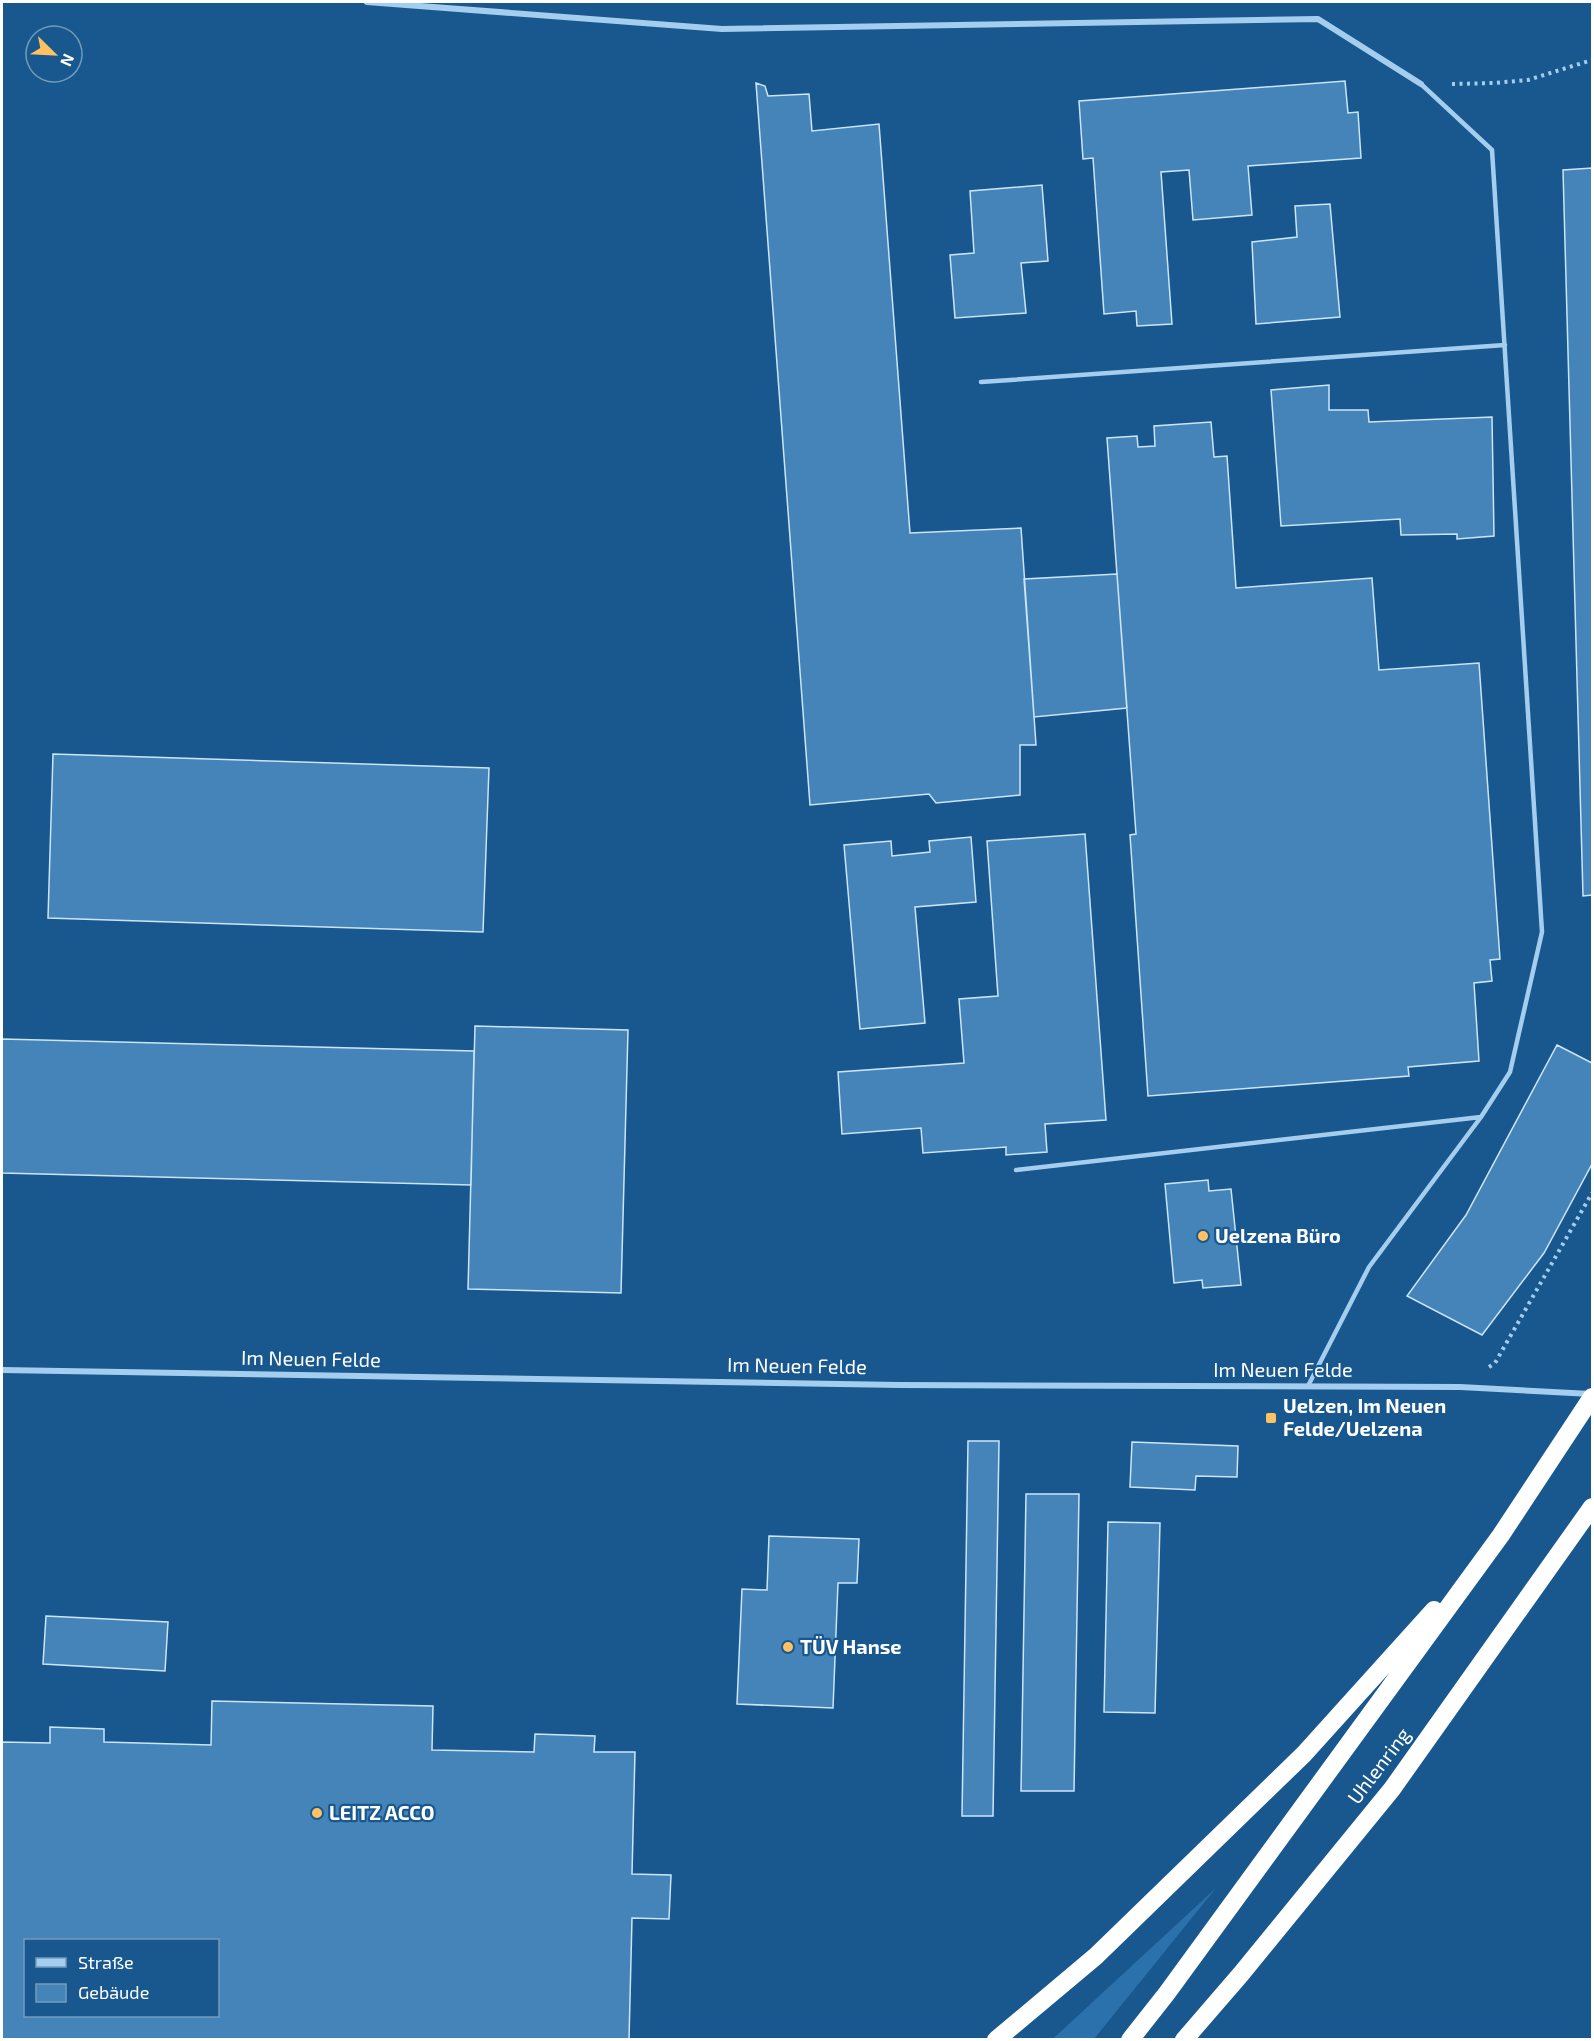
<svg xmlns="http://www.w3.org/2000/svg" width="1594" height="2041" font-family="'Exo 2',sans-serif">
	<rect width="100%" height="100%" fill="#19588e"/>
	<path fill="#2b72ac" d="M1216,1888l-122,151h-42l4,-3z"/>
	<path fill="#4584b8" stroke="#cbe5fa" stroke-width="1.5" fill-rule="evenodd" d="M1345,81l3,32 10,-1 3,46 -113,8 4,49 -59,5 -4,-50 -28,2 11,152 -35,2 -1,-15 -32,3 -11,-156 -10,1 -4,-58z
		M756,83l9,3 3,10 41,-2 3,37 67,-7 31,409 111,-5 15,217h-16v50l-84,8 -7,-9 -119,11z
		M1592,168v727l-9,1 -20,-726z
		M1042,185l6,76 -27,2 5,50 -71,5 -5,-63 24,-2 -4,-62z
		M1330,204l10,113 -84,7 -4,-82 45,-5 -2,-31z
		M1329,385v25h39l1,12 123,-5 2,119 -37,3v-5l-56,1 -1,-16 -119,7 -10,-136z
		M1211,422l3,35 13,-1 9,132 136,-10 7,92 100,-7 21,296 -10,1 2,21 -18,2 5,78 -71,6 1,9 -261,20 -18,-261 6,-1 -29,-396 30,-2 1,11 17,-1 -1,-20z
		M1117,574l10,134 -93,9 -10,-138z
		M53,754l436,14 -6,164 -435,-14z
		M1085,834l21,286 -61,4 2,28 -41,3v-8l-83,6 -2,-25 -79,6 -4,-62 126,-9 -5,-64 39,-3 -11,-155z
		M971,837l5,65 -61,5 10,116 -65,6 -16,-184 47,-4 1,15 38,-4 -1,-11z
		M475,1026l153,4 -7,263 -153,-4z
		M2,1039l472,12 -3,134 -469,-12z
		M1557,1045l35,18v101l-48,89 -62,82 -75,-39 59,-81z
		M1208,1180l1,11 22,-2 10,96 -38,3 -1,-8 -28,3 -9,-99z
		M968,1441h31l-6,375h-31z
		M1132,1442l106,4 -1,31 -41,-1 -1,14 -65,-3z
		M1026,1494h53l-5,297h-53z
		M1108,1522l52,1 -5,190 -51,-1z
		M769,1536l90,3 -2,44h-19l-5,125 -96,-4 5,-115 25,1z
		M46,1616l122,6 -3,49 -122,-7z
		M212,1701l221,5 -1,44 102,2 1,-18 60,2 -1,16h41l-3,122 39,1 -2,44 -37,-1 -3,122h-627v-298l48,1v-16l54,2v13l107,3zM26,1940h192v76h-192z"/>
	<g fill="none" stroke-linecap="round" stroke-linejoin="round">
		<path stroke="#a5ceee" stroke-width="4" stroke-dasharray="3 4.5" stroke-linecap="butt" d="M1452,84l42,-1 34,-3 64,-20
			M1489,1367l6,-4 97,-170"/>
		<path stroke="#a5ceee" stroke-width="4.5" d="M981,382l524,-37
			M1016,1170l465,-53
			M1308,1386l61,-119 112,-150 29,-45 32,-140 -50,-782 -71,-66"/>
		<path stroke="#a5ceee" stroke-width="6" d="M367,2l355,27 596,-10 103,65
			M2,1370l898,15 560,2 131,7"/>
		<path stroke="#fff" stroke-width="18" d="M996,2040l100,-84 208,-202 130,-144
			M1130,2040l37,-47 334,-458 91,-138
			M1184,2040l57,-66 151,-185 200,-282"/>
	</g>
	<g fill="#ffc162" stroke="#19588e" stroke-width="2">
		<circle cx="1203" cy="1236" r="6"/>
		<rect x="1265" y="1412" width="12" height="12" rx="3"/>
		<circle cx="788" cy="1647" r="6"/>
		<circle cx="317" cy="1813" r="6"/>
	</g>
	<g text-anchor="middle" stroke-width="4.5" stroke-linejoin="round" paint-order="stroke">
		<g font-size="20" font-weight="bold" fill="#fff" stroke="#19588e" text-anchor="start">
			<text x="1215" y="1243">Uelzena Büro</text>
			<text x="1283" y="1413">Uelzen, Im Neuen<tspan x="1283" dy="23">Felde/Uelzena</tspan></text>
			<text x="800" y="1654">TÜV Hanse</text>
			<text x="329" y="1820">LEITZ ACCO</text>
		</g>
		<g font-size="20" fill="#fff" stroke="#19588e">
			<text transform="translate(311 1359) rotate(1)" y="7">Im Neuen Felde</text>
			<text transform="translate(797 1366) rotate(1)" y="7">Im Neuen Felde</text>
			<text x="1283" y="1377">Im Neuen Felde</text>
			<text transform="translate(1379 1766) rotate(-53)" y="7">Uhlenring</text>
		</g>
	</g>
	<rect width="1594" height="2041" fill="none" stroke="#ffffff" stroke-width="6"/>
	<rect x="24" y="1939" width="195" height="78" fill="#19588e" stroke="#759bbb" stroke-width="1.5"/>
	<rect x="36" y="1958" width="30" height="9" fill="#a5ceee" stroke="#759bbb" stroke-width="1.5"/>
	<text x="78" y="1969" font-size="18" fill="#ffffff">Straße</text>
	<rect x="36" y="1984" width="30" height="18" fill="#4584b8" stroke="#759bbb" stroke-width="1.5"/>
	<text x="78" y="1999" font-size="18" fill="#ffffff">Gebäude</text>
	<g transform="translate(54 54) rotate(114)"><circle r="28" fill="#19588e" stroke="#759bbb" stroke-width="1.5"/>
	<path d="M0-4.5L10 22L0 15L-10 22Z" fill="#ffc162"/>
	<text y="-9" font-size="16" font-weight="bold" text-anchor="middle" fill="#ffffff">N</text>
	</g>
</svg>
